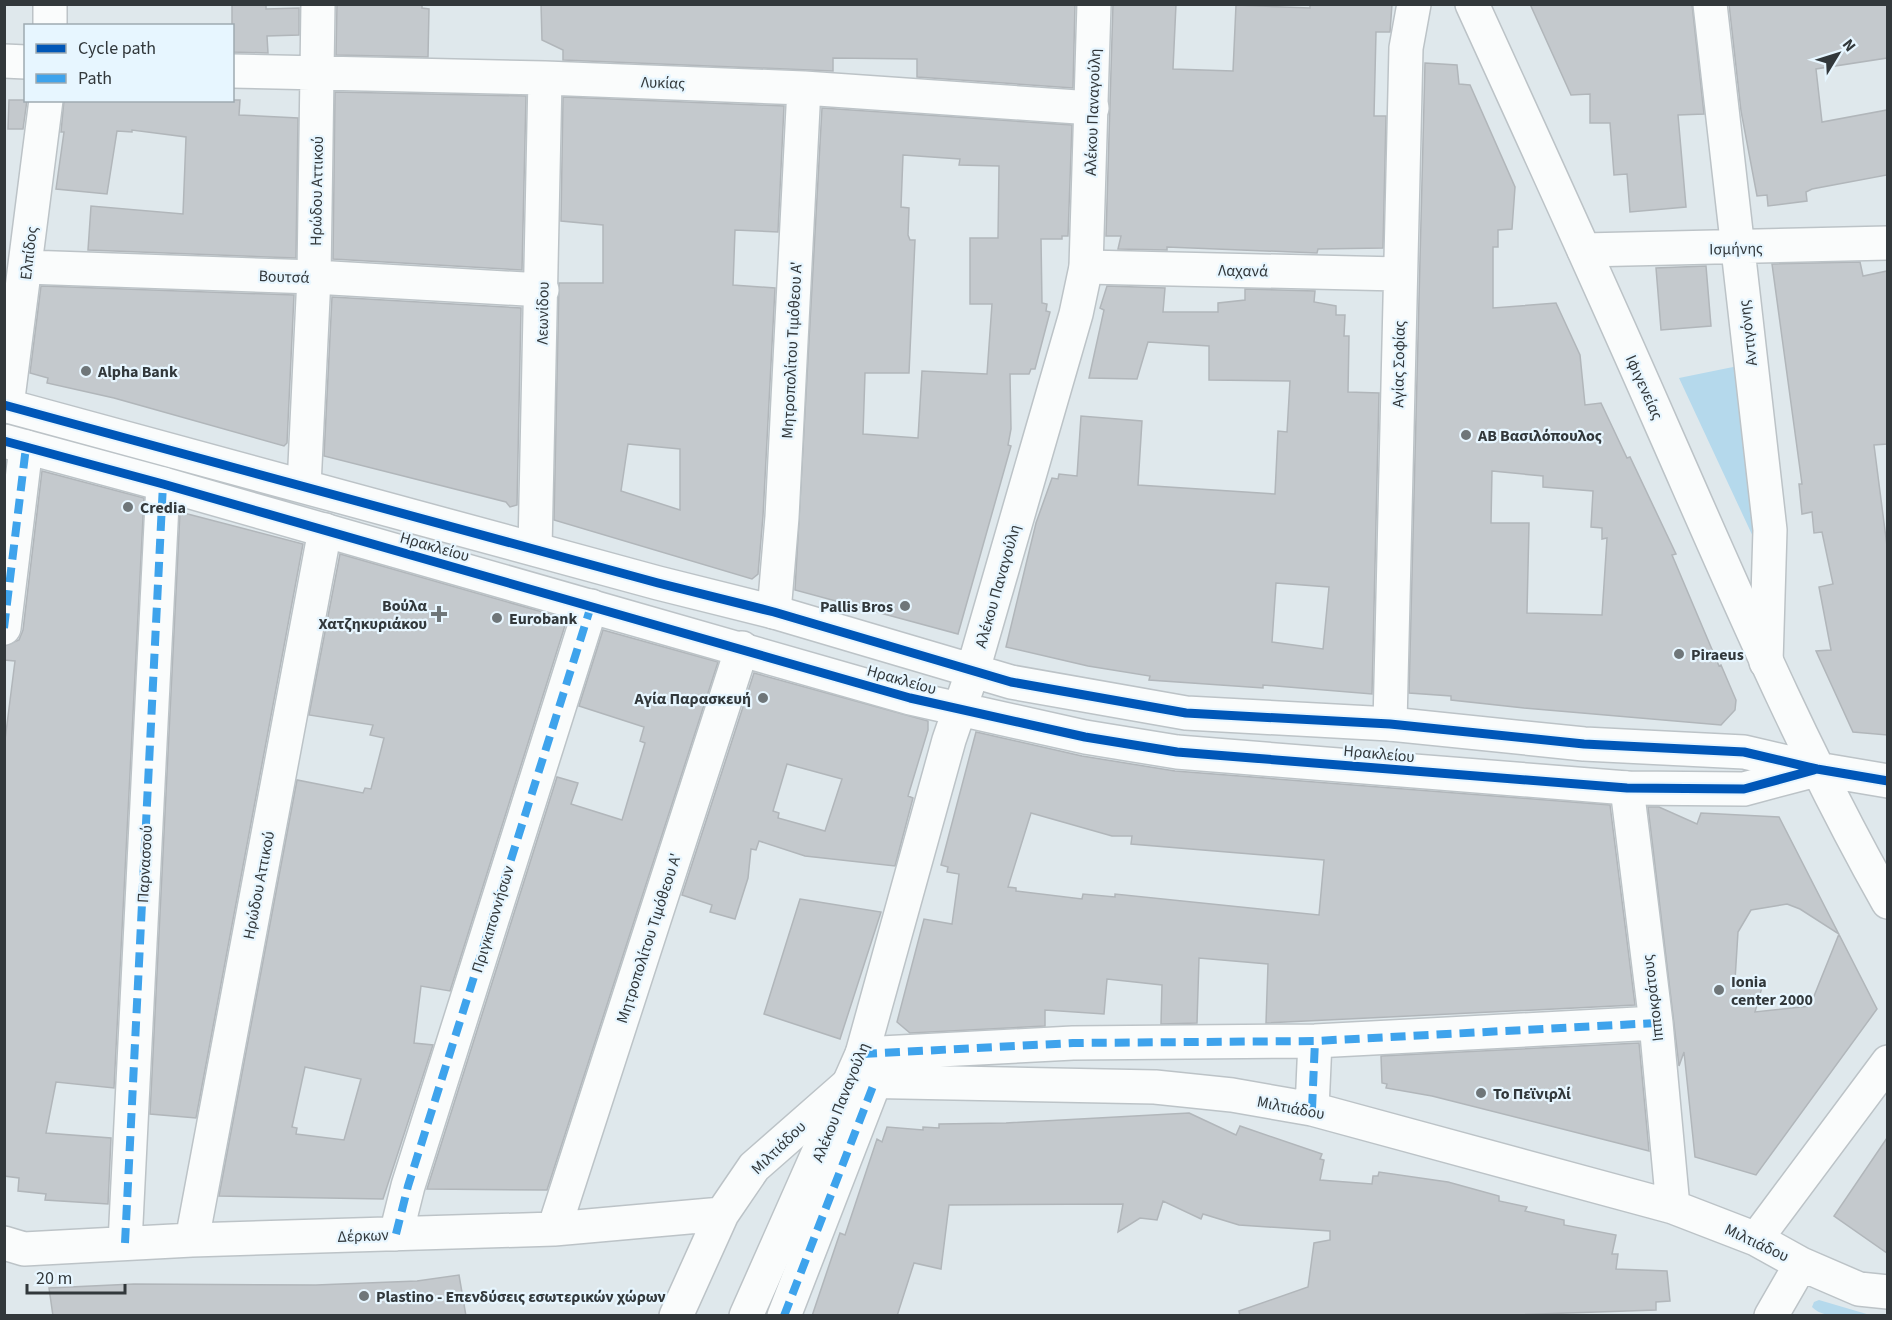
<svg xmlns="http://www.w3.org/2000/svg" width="1892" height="1320" font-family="'Source Sans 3',sans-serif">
	<rect width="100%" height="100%" fill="#dfe8ec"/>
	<path fill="#b5d9ec" d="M1738,366l17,175 -76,-163z
		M1819,1300l51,15c-16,1 -46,5 -58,-8l2,-5z"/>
	<path fill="#c4c9cd" stroke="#b1b6ba" stroke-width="1.5" fill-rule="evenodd" d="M232,4h34v5l33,-1v27l-32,1 1,17 -36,-1z
		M337,4h85v4l7,1 -1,48 -92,-2z
		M541,4h534l-2,84 -156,-11v-18l-84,-1v13l-270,-11v-10l-21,-10z
		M1113,4h63l-3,65 60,2 3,-66 74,3v-4h82l-2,28h-14l-2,84h12l-3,132 -65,1 -1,4 -150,-6v3l-49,-1 3,-13h-15z
		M1530,4h162l12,110 -26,1 8,92 -56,5 -3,-38 -13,1 -4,-52h-20v-29l-19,1z
		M1729,4h158v54l-71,11 6,53 65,-12v65l-75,14 -6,3 1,9 -39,5 -1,-11 -10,1 -16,-85z
		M1425,63l32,2 2,19 11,1 45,102 -3,42 -14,1v17h-5v61l63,-5 24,52 5,50 16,-2 26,55 3,-1 46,97 -4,1 47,111 2,-1 15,35 -1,10 -14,15 -197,-17 -73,-8v-4l-42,-3zM1492,471l51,5v11l50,4 -2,36 11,1v11l5,-1 -5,77 -75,-2 2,-90h-38z
		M335,92l191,4 -4,174 -189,-11z
		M563,97l221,9 -6,126 -43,-2 -2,55 42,3 -12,228 -5,58 -6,5 -198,-59 5,-237h44v-58l-42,-4zM628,444l52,5v61l-59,-19z
		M9,100h18l-4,29h-15z
		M64,100h176l-1,15 59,3 -2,140 -208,-8 3,-44 92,8 3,-77 -54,-7v2l-15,-1 -10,63 -51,-5 8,-57h-3z
		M822,108l250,17 -4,111h-6v3h-21l1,64 5,1 -1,7 4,1 -15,57h-4l-2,5h-19l1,55 -3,16 3,1 -53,188 -163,-44zM903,155l57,4 -1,6 40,1 -1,72h-28v66h22l-5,70 -65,-3 -4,67 -55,-4 2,-61h44l6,-133h-5l-2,-5 1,-27 -8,-1z
		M1860,262l3,14 24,-5v173l-13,1 13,101v189l-34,-3 -37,-81 15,-1 -12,-63 14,-3 -11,-52 -8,1 -2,-21 -10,2 -3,-30h3l-30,-220z
		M1706,266l5,60 -50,4 -5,-62z
		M41,286l253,9 -7,148 -3,3 -170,-48 -67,-15 1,-5 -18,-5z
		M1107,286l58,2 -2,24h55v-9l27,-3v-11l70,2 -1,11 22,4v9h9l-1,21h5l-1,56 31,1 -7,301 -109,-9v3l-114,-8 1,-4 -62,-10 -82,-19 30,-124 16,-45 6,1 1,-5 18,2 4,-60 61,5 -4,64 137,9 3,-63 9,1 3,-51 -81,-1v-34l-61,-4 -11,37 -48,-1 15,-68 -4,-2zM1276,583l53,4 -6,62 -51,-7z
		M332,297l189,11 -4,197 -7,2 -4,-5 -182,-46z
		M42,471l102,27 -30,590 -58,-6 -10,51 65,5 -3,66 -63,-4 1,-6 -28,-3 1,-13 -15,-2v-428l11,-87 -11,-1v-14l15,-6 4,-10z
		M180,512l123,32 -107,574 -46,-4z
		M340,554l227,65 -117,372 -29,-5 -7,57 19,2 -50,154 -164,-3 78,-416 66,13 2,-5 6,1 13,-51 -14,-3 3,-10 -64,-10zM305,1067l56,12 -17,61 -48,-6 1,-6 -5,-1z
		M603,630l115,32 -171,528 -120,-1 130,-412 21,6 -7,21 51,16 23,-77 -5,-2 4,-14 -65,-21z
		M754,673l174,48v9l-20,66 5,2 -18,68 -90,-10 -46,-15 -3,9 -5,-1 -3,29 -13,41 -25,-7 2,-7 -30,-10zM787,764l55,15 -17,52 -47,-13 1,-5 -6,-2z
		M976,732l106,24 93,15 435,34 25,200 -369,18 2,-59 -69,-6 -2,65 -36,1 1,-39 -55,-6 -3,35 -59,-4v16l-135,7 -13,-11 27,-103 28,5 7,-50 -12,-2 1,-5 -7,-2zM1031,813l81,23h20l-1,8 193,16 -5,55 -204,-21v3l-32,-3 -1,5 -66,-8v-3l-8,-1z
		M1648,807h11l38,17 4,-11 78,4 98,192 -121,166 -61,-18 -11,-105 -5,14zM1787,904l13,5 39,25 -29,72 -55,6 9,-32h-29l3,-48 13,-22z
		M800,899l81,13 -41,127 -76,-25z
		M1639,1043l10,108 -217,-55 -46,-8 1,-4 -5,-1 -1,-27z
		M1189,1113l47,22 4,-9 82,28 -2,5 4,1 -4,20 52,4 1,-8h5l1,-4 69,10 51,14v5l28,6 -2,4 39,9v5l52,10 -4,19h6l-2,15 51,2 3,30 -14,1v8l-178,6h-238l-1,-5 69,-24 6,-44 16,-3v-9l-91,-6 -36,-11 -2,5 -38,-18 -6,19 -17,-2 -22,14 5,-28 -174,1 -8,64 -27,-6 -17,53h-85l28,-83 5,2 32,-96 5,3 5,-15 36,3v-3l16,1v-4l67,-1z
		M1887,1138v115l-53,-37z
		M459,1275l7,41h-413l-4,-28 85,-4 182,1 101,-4z"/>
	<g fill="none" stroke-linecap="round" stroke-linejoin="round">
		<defs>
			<path id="street" d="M50,4v22
				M1710,4l60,526 -4,132
				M4,61l22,1
				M232,71l313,7 259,10 288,20
				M1584,250l304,-7
				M26,267l288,10 228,13
				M1086,267l313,7
				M7,406l39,-306
				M304,486l10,-209 4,-273
				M535,549l10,-471
				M774,612l8,-95 22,-429
				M4,628l22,-181
				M1390,724l16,-676 8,-44
				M1627,788l29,235 17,184
				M862,1054l211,-11 242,-2 341,-18
				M1312,1109l3,-68
				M554,1229l188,-581
				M396,1234l12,-48 183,-580
				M1756,1239l132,-177
				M192,1240l133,-710
				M4,1243l20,6 168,-9 362,-11 168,-15
				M125,1243l38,-759
				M676,1316l46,-102 32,-47 98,-86 303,6 77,8 80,14 361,98 83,32 45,25 58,25 29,3
				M784,1316l91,-235
				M1771,1316l30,-52"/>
			<path id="secondary" d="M1472,4c64,140 128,280 190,422 71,161 139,322 226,476
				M4,405l654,178 116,29 237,70 175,31 204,11 194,20 160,8 73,17 71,12
				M4,441l159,43 747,214 175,39 92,15 450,36 117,1 68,-18
				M746,1316l116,-262 87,-314 24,-70 103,-356 10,-47 8,-263"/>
		</defs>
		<use href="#street" stroke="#bcc3c7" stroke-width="36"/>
		<use href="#secondary" stroke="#bcc3c7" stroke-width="36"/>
		<use href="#street" stroke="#fafcfc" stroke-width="33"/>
		<use href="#secondary" stroke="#fafcfc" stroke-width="33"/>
		<path stroke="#3ea3ec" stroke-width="8" stroke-dasharray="15 8" stroke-linecap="butt" d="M4,628l22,-181
			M862,1054l211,-11 242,-2 341,-18
			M1312,1109l3,-68
			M396,1234l12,-48 183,-580
			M125,1243l38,-759
			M784,1316l91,-235"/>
		<defs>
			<path id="cycleway" d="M4,405l654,178 116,29 237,70 175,31 204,11 194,20 160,8 73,17 71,12
				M4,441l159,43 747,214 175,39 92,15 450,36 117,1 70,-19"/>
		</defs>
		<use href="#cycleway" stroke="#e7f6ff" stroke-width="13"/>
		<use href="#cycleway" stroke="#0057b8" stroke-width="9"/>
	</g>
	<g fill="#6f7679" stroke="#e7f6ff" stroke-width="2">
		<circle cx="86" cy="371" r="6"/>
		<circle cx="1466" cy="435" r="6"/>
		<circle cx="128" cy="507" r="6"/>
		<circle cx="905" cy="606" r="6"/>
		<path d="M436 605h6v6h6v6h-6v6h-6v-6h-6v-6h6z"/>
		<circle cx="497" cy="618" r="6"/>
		<circle cx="1679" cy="654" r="6"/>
		<circle cx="763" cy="698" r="6"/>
		<circle cx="1719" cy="990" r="6"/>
		<circle cx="1481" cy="1093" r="6"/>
		<circle cx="364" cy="1296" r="6"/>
	</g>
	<g text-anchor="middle" stroke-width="4.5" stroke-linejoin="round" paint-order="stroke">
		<g font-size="16" fill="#32383b" stroke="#e7f6ff">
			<text transform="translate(663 82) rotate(2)" y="6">Λυκίας</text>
			<text transform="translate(1092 112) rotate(-88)" y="6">Αλέκου Παναγούλη</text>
			<text transform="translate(316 191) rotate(-89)" y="6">Ηρώδου Αττικού</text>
			<text transform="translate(1736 248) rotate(-1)" y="6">Ισμήνης</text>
			<text transform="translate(28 253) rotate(-83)" y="6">Ελπίδος</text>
			<text transform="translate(1243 270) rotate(1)" y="6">Λαχανά</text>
			<text transform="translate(284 276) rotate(2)" y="6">Βουτσά</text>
			<text transform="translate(542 313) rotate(-89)" y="6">Λεωνίδου</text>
			<text transform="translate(1747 333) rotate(-97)" y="6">Αντιγόνης</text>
			<text transform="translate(791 350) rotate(-87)" y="6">Μητροπολίτου Τιμόθεου Α'</text>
			<text transform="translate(1398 364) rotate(-89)" y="6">Αγίας Σοφίας</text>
			<text transform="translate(1645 387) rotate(66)" y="6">Ιφιγενείας</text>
			<text transform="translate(435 546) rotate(16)" y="6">Ηρακλείου</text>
			<text transform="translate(997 586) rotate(-74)" y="6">Αλέκου Παναγούλη</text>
			<text transform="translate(902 679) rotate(16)" y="6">Ηρακλείου</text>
			<text transform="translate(1379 753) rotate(5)" y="6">Ηρακλείου</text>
			<text transform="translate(144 864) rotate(-87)" y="6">Παρνασσού</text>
			<text transform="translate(258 885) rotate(-79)" y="6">Ηρώδου Αττικού</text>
			<text transform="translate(492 919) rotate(-73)" y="6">Πριγκιποννήσων</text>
			<text transform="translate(648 938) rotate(-72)" y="6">Μητροπολίτου Τιμόθεου Α'</text>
			<text transform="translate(1652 998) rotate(-97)" y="6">Ιπποκράτους</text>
			<text transform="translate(840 1102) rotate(-68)" y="6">Αλέκου Παναγούλη</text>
			<text transform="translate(1291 1107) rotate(11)" y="6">Μιλτιάδου</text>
			<text transform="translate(778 1147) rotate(-44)" y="6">Μιλτιάδου</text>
			<text transform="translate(363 1235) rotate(-2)" y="6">Δέρκων</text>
			<text transform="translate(1757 1242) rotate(25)" y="6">Μιλτιάδου</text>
		</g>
		<g font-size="16" font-weight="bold" fill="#32383b" stroke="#e7f6ff" text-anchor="start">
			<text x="98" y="377">Alpha Bank</text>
			<text x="1478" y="441">ΑΒ Βασιλόπουλος</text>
			<text x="140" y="513">Credia</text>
			<text x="427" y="611" text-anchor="end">Βούλα<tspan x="427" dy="18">Χατζηκυριάκου</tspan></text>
			<text x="893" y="612" text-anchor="end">Pallis Bros</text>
			<text x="509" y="624">Eurobank</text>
			<text x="1691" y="660">Piraeus</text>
			<text x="751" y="704" text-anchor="end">Αγία Παρασκευή</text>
			<text x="1731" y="987">Ionia<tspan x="1731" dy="18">center 2000</tspan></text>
			<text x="1493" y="1099">Το Πεϊνιρλί</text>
			<text x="376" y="1302">Plastino - Επενδύσεις εσωτερικών χώρων</text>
		</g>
	</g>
	<rect width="1892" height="1320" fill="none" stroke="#32383b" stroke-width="12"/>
	<rect x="24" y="24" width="210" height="78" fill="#e7f6ff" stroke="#9faab1" stroke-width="1.5"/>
	<rect x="36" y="44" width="30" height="9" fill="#0057b8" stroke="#9faab1" stroke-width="1.5"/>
	<text x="78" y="54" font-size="18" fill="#32383b">Cycle path</text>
	<rect x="36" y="74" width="30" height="9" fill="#3ea3ec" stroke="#9faab1" stroke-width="1.5"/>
	<text x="78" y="84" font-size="18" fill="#32383b">Path</text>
	<g transform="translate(1838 54) rotate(52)" stroke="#e7f6ff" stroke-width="4.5" paint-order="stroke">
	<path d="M0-4.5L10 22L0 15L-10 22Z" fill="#32383b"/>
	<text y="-9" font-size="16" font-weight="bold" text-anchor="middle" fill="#32383b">N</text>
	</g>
	<path d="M27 1284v9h98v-9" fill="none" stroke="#32383b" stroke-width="3"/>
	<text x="36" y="1284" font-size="18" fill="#32383b" stroke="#e7f6ff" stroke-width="4.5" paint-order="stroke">20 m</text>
</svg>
